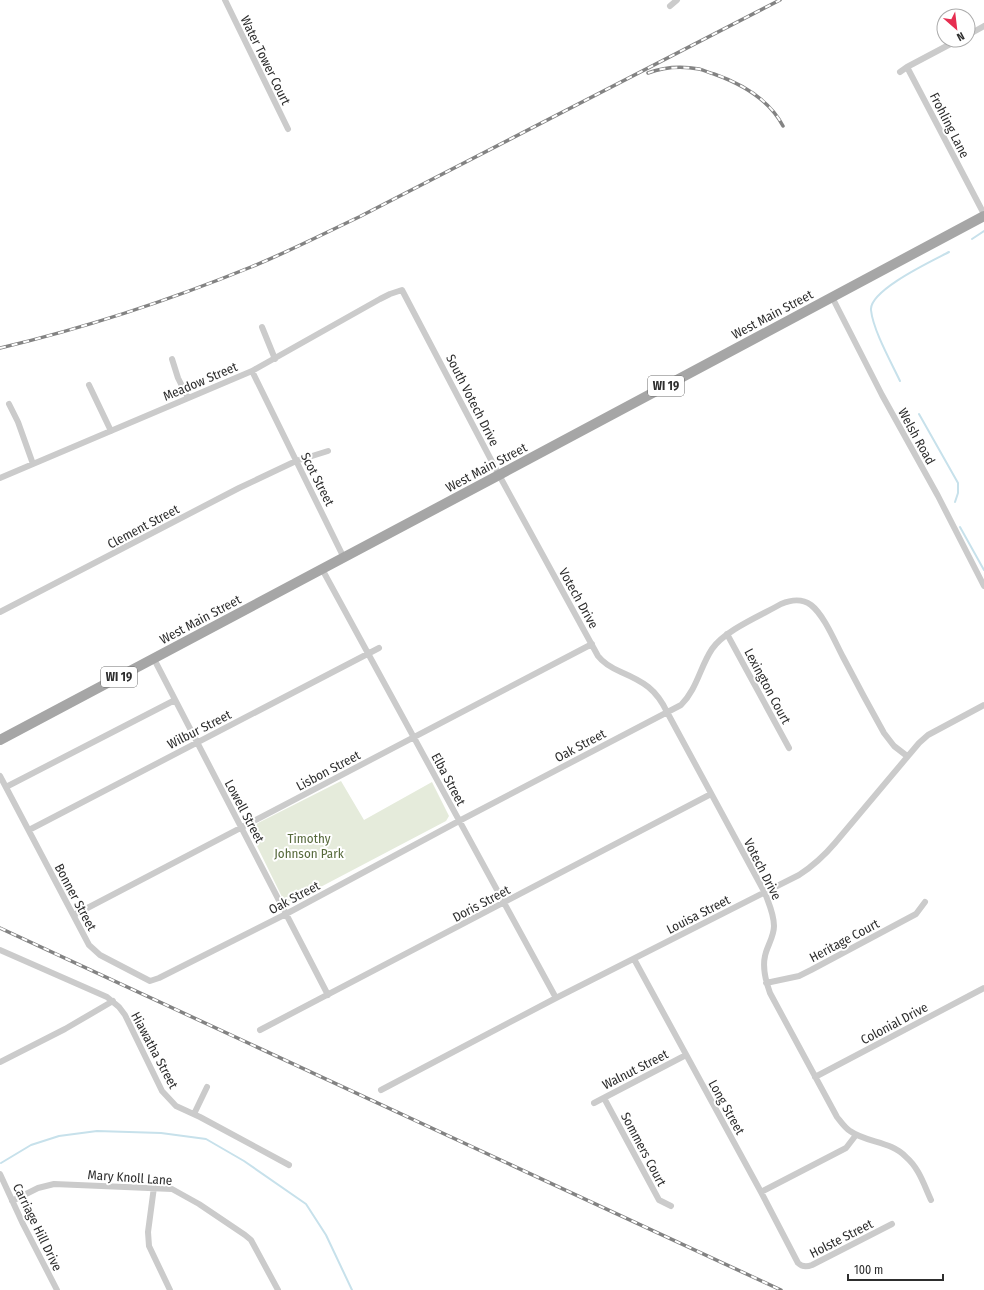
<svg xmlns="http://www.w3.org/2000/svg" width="984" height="1290" font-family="'Fira Sans Condensed',sans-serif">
	<rect width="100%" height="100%" fill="#fff"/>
	<path fill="#e5ebdb" d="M341,781l23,39 68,-38 17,34 -3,5 -154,81 -9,-3 -31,-63c-2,-7 1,-9 6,-13z"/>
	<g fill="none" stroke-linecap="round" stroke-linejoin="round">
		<path stroke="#c7e1eb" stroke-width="2" d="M972,239l12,-8
			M900,381c-9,-19 -27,-51 -29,-71 -2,-20 63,-50 78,-58
			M919,414l39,69v10l-3,9
			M960,527l24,43
			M1,1163l30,-18 28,-9 38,-5 64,2 45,6 38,22 62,43 20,31 26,55"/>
		<path stroke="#cbcbcb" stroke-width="6" d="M225,0l63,129
			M670,6l7,-6
			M968,35l16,-9
			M907,67l77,147
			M900,72l7,-5 51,-27
			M832,297l50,98 56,101 46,90
			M262,327l13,32
			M172,359l6,19 10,20
			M252,371l92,187
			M89,385l22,46
			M9,404l9,18 15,42
			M0,478l252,-107 128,-72 10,-5 12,-4 97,185 99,181c6,8 14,12 23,16 23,10 35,17 46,40l98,181c4,11 9,21 9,33 0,11 -7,20 -9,30 -3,13 1,26 5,37l67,124c4,5 8,11 13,14 17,12 41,10 56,26 13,11 18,28 25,43
			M322,569l234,429
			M0,612l239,-124 57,-27 32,-10
			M727,634l62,114
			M154,659l174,336
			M0,776l89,169 11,10 50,26 9,-3 127,-64 173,-93 222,-116c16,-16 19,-38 31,-56 13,-19 50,-34 69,-45 10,-4 20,-6 30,1 13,10 24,37 32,52 13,25 27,51 41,76l10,13 13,10
			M6,787l169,-87
			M29,830l350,-182
			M74,915l518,-271
			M0,950l107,47 12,10 6,8 37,76 14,15 24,11 89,48
			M634,959l127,233 37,71c4,4 9,4 14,2l80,-41
			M766,983l33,-7 12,-6 105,-56 9,-12
			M260,1030l451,-236
			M0,1062l65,-33 48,-28
			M815,1077l169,-89
			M381,1090l175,-92 243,-123c14,-9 25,-19 36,-32l84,-100 9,-8 56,-30
			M604,1098l55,102 12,6
			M594,1103l92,-48
			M194,1114l13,-27
			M0,1174l23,50 34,66
			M154,1187l-6,45 1,14 21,44
			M761,1192l85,-44 10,-13
			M12,1201l26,-13 16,-4 118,5 27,15 46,31 6,5 27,50"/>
		<path stroke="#a6a6a6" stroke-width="10" d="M0,740l499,-265 485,-259"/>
		<defs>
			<path id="rail" d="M648,73c16,-6 34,-7 51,-4 5,1 10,4 15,5 28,10 55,25 69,52
				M0,348c85,-20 170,-48 251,-81 37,-15 72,-33 108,-50l421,-217
				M0,928l781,362"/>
		</defs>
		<use href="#rail" stroke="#838383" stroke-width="3.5"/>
		<use href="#rail" stroke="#fff" stroke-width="2" stroke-dasharray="6" stroke-linecap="butt"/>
	</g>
	<g text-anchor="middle" stroke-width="4" stroke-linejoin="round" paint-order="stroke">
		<g fill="#fff" stroke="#6d6d6d" stroke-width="1">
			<rect x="648" y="376" width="36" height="20" rx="3"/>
			<rect x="101" y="667" width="36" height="20" rx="3"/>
		</g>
		<g font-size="12" font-weight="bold" fill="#2e2e2e">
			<text x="666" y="390">WI 19</text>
			<text x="119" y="681">WI 19</text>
		</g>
		<g font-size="13" fill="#2e2e2e" stroke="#fff">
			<text transform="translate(266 60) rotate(64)" y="5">Water Tower Court</text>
			<text transform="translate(950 125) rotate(63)" y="5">Frohling Lane</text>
			<text transform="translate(772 314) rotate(-28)" y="5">West Main Street</text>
			<text transform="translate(200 381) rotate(-23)" y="5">Meadow Street</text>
			<text transform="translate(473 400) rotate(63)" y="5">South Votech Drive</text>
			<text transform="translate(917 436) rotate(61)" y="5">Welsh Road</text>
			<text transform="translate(486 467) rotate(-28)" y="5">West Main Street</text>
			<text transform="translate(318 479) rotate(63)" y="5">Scot Street</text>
			<text transform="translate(143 526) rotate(-28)" y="5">Clement Street</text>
			<text transform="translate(579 598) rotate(61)" y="5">Votech Drive</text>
			<text transform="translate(200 619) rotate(-28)" y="5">West Main Street</text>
			<text transform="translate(768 686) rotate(62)" y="5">Lexington Court</text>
			<text transform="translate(199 729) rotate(-27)" y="5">Wilbur Street</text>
			<text transform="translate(580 745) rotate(-28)" y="5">Oak Street</text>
			<text transform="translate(328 770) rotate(-28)" y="5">Lisbon Street</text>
			<text transform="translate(449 779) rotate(62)" y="5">Elba Street</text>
			<text transform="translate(245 811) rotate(62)" y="5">Lowell Street</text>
			<text transform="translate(763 869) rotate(63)" y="5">Votech Drive</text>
			<text transform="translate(76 897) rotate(62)" y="5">Bonner Street</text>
			<text transform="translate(294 897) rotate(-28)" y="5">Oak Street</text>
			<text transform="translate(481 903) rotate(-28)" y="5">Doris Street</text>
			<text transform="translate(698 914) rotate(-27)" y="5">Louisa Street</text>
			<text transform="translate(844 940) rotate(-28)" y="5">Heritage Court</text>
			<text transform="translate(894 1023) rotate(-28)" y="5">Colonial Drive</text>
			<text transform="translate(155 1050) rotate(62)" y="5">Hiawatha Street</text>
			<text transform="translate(635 1069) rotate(-27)" y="5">Walnut Street</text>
			<text transform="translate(727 1107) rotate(61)" y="5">Long Street</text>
			<text transform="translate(644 1149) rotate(62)" y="5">Sommers Court</text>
			<text transform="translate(130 1177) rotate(4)" y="5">Mary Knoll Lane</text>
			<text transform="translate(38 1227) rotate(64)" y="5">Carriage Hill Drive</text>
			<text transform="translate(841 1238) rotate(-27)" y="5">Holste Street</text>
		</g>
		<g font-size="13" fill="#56693b" stroke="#fff">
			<text x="309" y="843">Timothy<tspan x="309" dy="15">Johnson Park</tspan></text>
		</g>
	</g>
	<g transform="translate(956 28) rotate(152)"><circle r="19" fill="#ffffff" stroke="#ababab"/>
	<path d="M0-3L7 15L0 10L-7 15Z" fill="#e62e50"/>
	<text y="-6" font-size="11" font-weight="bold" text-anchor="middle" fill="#2e2e2e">N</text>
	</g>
	<path d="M848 1274v6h95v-6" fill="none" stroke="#2e2e2e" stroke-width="2"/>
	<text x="854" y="1274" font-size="12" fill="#2e2e2e" stroke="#ffffff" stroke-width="3" paint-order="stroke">100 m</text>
</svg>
